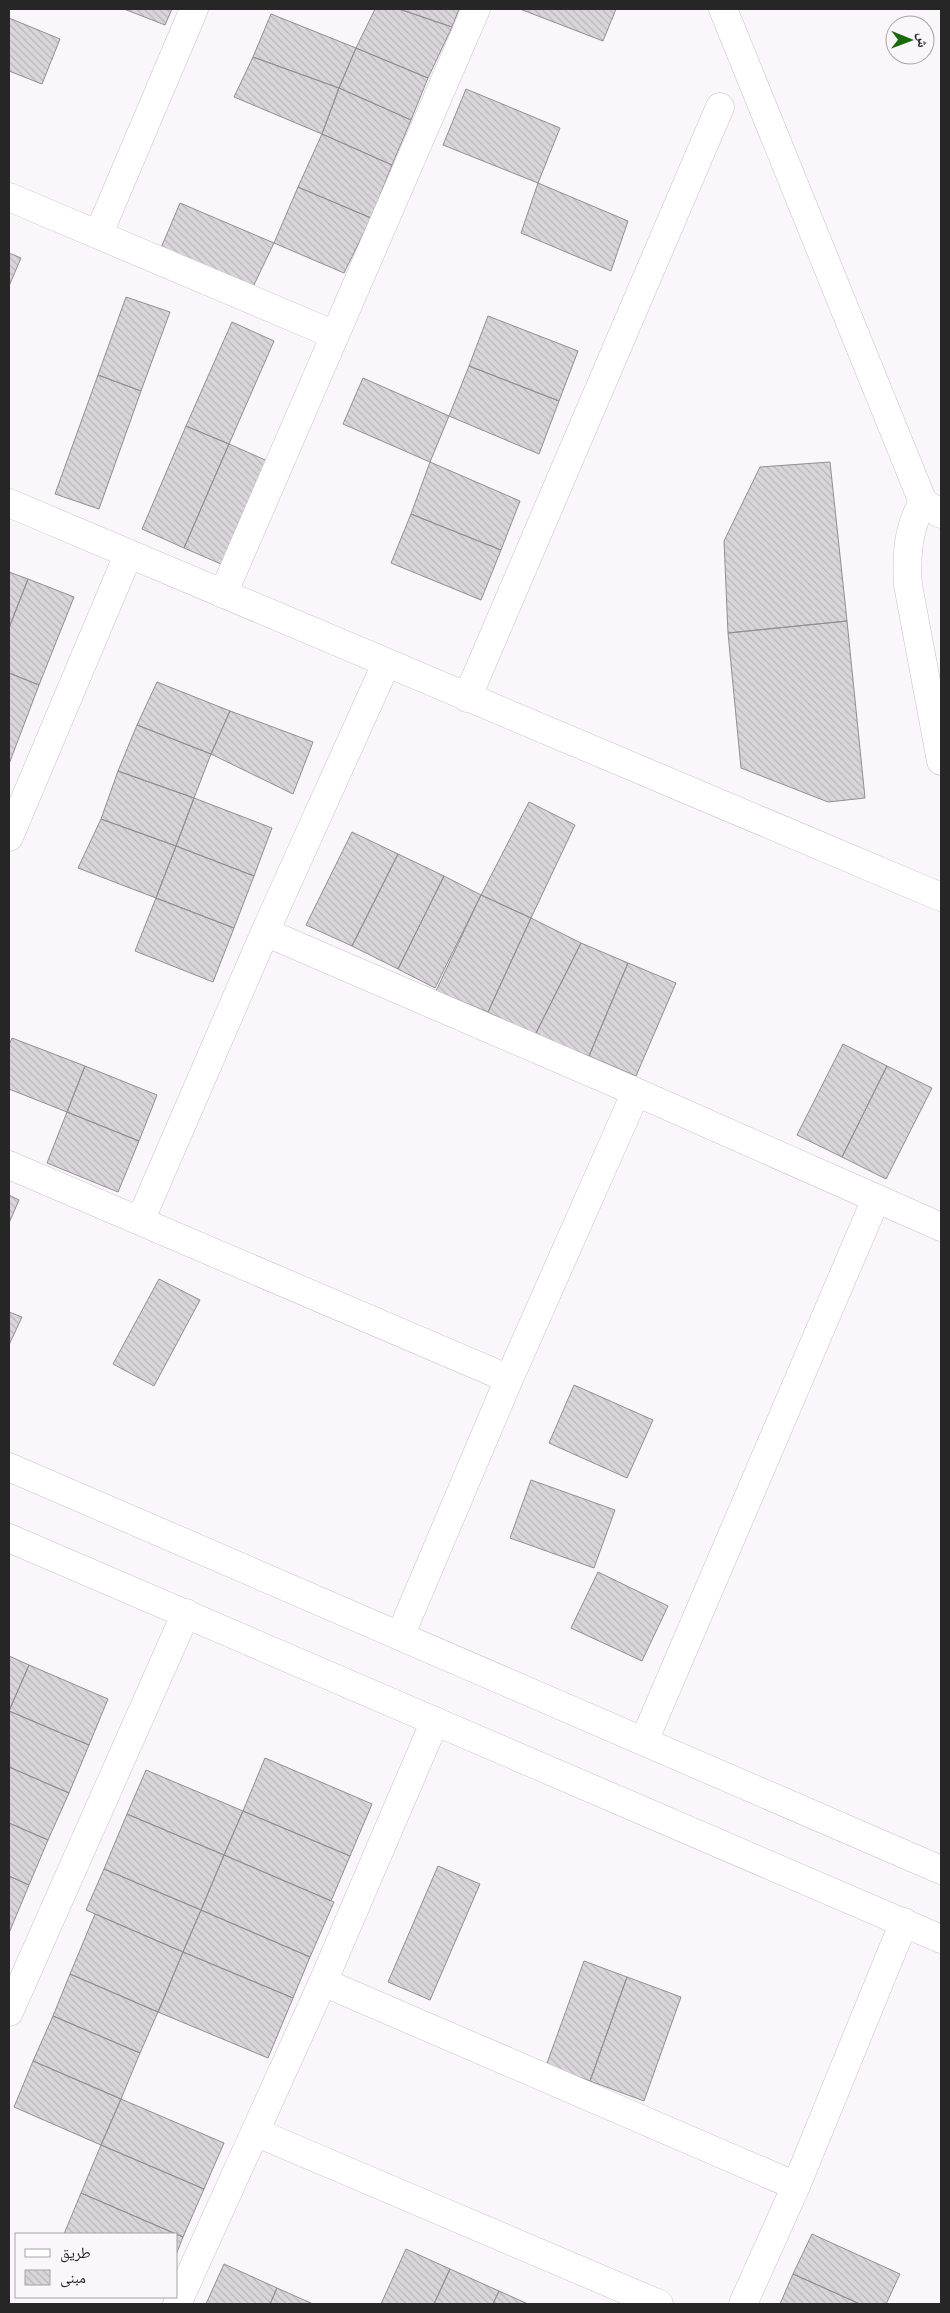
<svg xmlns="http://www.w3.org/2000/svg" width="950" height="2313" font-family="Jost,'Noto Naskh Arabic',sans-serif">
	<defs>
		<pattern id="building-back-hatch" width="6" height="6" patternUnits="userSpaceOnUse" patternTransform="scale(1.25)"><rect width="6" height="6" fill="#d9d5da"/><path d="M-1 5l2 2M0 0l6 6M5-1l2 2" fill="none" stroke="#bab7bb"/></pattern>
	</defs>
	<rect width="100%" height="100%" fill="#fbf6fb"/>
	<path fill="url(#building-back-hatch)" stroke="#928e93" d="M124,9h48l-7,16z
		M375,9h24l53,18 -24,51 -72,-30z
		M399,9h60l-7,18z
		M520,9h96l-13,32z
		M271,14l85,34 -17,40 -86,-31z
		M9,18l51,21 -18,45 -33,-13z
		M356,48l72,30 -17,42 -72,-32z
		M253,57l86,31 -17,46 -88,-37z
		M339,88l72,32 -19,45 -70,-31z
		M466,89l94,39 -22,55 -95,-38z
		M322,134l70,31 -21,53 -73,-31z
		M538,183l90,38 -17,50 -90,-38z
		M298,187l73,31 -27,55 -70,-30z
		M180,203l94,40 -22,46 -91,-41z
		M9,253l12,5 -12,28z
		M126,297l44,15 -29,79 -43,-16z
		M488,316l90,35 -19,50 -90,-35z
		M232,322l42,19 -45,103 -43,-18z
		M469,366l90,35 -20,53 -90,-38z
		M98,375l43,16 -42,118 -44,-15z
		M363,378l86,38 -19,46 -87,-38z
		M186,426l43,18 -45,104 -42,-19z
		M229,444l43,19 -44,104 -44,-19z
		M430,462l90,39 -19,49 -90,-36z
		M830,462l17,159 -119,12 -4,-92 36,-74z
		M411,514l90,36 -20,50 -90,-37z
		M9,572l19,7 -19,49z
		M28,579l46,18 -35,88 -30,-12v-45z
		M847,621l18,177 -37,4 -87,-34 -13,-135z
		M9,673l30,12 -30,79z
		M157,682l73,29 -19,43 -74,-29z
		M230,711l83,31 -20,52 -82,-40z
		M137,725l74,29 -17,44 -76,-27z
		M118,771l76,27 -18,48 -75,-27z
		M194,798l78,30 -18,48 -78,-30z
		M529,802l46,23 -44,93 -50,-23z
		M101,819l75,27 -20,52 -78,-30z
		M352,832l46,22 -46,92 -46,-21z
		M176,846l78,30 -20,52 -78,-30z
		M398,854l46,22 -46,93 -46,-23z
		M444,876l37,19 -46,93 -37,-19z
		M481,895l50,23 -43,94 -52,-21z
		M156,898l78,30 -21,54 -78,-31z
		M531,918l50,25 -46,92 -47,-23z
		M581,943l47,20 -39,93 -54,-21z
		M628,963l48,20 -40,93 -47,-20z
		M12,1038l73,28 -18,46 -58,-23v-44z
		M843,1044l44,22 -45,91 -45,-22z
		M85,1066l72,29 -18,46 -72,-29z
		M887,1066l45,22 -46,91 -44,-22z
		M67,1112l72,29 -21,51 -71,-29z
		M9,1195l10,5 -10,23z
		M159,1279l41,21 -46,86 -41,-22z
		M9,1312l13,5 -13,28z
		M574,1385l79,35 -26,58 -78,-35z
		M531,1480l84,30 -21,58 -84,-30z
		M598,1572l70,34 -26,55 -71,-33z
		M9,1656l20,9 -20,46z
		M29,1665l79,34 -19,46 -80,-34z
		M9,1711l80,34 -20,48 -60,-26z
		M265,1758l107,46 -22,52 -107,-45z
		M9,1767l60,26 -21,47 -39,-17z
		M146,1770l97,41 -19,44 -97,-41z
		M243,1811l107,45 -19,45 -107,-46z
		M127,1814l97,41 -23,55 -97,-41z
		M9,1823l39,17 -19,45 -20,-9z
		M224,1855l110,47 -24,55 -109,-47z
		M438,1866l42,18 -50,116 -42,-18z
		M104,1869l97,41 -18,42 -97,-42z
		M9,1876l20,9 -20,48z
		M201,1910l109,47 -17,41 -110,-46z
		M95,1914l88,38 -25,60 -88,-38z
		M183,1952l110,46 -25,60 -110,-46z
		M584,1961l43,16 -37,104 -44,-15z
		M70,1974l88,38 -18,41 -87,-37z
		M627,1977l54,20 -37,104 -54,-20z
		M53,2016l87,37 -19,46 -88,-38z
		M33,2061l88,38 -20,46 -87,-38z
		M121,2099l103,44 -20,46 -103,-44z
		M101,2145l103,44 -21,48 -102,-44z
		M81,2193l95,41h-112z
		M176,2234l7,3 -7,18z
		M812,2234l88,40 -14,30h-26l-67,-30z
		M406,2249l44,20 -16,35h-53z
		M224,2264l53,24 -7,16h-64z
		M450,2269l49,22 -6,13h-59z
		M793,2274l67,30h-80z
		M277,2288l36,16h-43z
		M499,2291l29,13h-35z"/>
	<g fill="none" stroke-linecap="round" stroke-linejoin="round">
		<defs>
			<path id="minor" d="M723,9l200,493
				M9,197l326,138
				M99,233l95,-224
				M9,503l932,394
				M223,594l253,-585
				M467,698l253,-591
				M9,837l119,-282
				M265,932l371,160 305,135
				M9,1165l500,214
				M140,1221l125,-289 121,-268
				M400,1636l109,-257 127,-287
				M644,1741l232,-542
				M323,1982l473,204
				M9,2012l177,-399
				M255,2132l404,172
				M177,2304l146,-322 112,-261
				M743,2304l53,-118 108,-264"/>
			<path id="tertiary" d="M941,514l-18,-12c-15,26 -17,53 -15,83l33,176
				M9,1467l932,403
				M9,1538l932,401"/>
		</defs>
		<use href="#minor" stroke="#c7c3c8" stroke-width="29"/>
		<use href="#tertiary" stroke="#c7c3c8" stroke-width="29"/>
		<use href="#minor" stroke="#fff" stroke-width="28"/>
		<use href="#tertiary" stroke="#fff" stroke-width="28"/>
	</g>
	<rect width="950" height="2313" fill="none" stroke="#272627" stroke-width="20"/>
	<rect x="15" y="2233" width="162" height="65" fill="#fbf6fb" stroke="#a6a3a6"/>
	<rect x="25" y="2249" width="25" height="8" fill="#ffffff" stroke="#a6a3a6"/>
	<text x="60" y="2258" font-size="15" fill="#272627">طريق</text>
	<rect x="25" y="2270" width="25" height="15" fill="url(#building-back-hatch)" stroke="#a6a3a6"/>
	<text x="60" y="2283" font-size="15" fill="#272627">مبنى</text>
	<g transform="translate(910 40) rotate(91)"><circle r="24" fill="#fbf6fb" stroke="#a6a3a6"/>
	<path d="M0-4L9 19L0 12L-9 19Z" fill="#1a6a0b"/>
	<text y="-8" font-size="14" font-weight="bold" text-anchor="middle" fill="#272627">ش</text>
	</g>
</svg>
